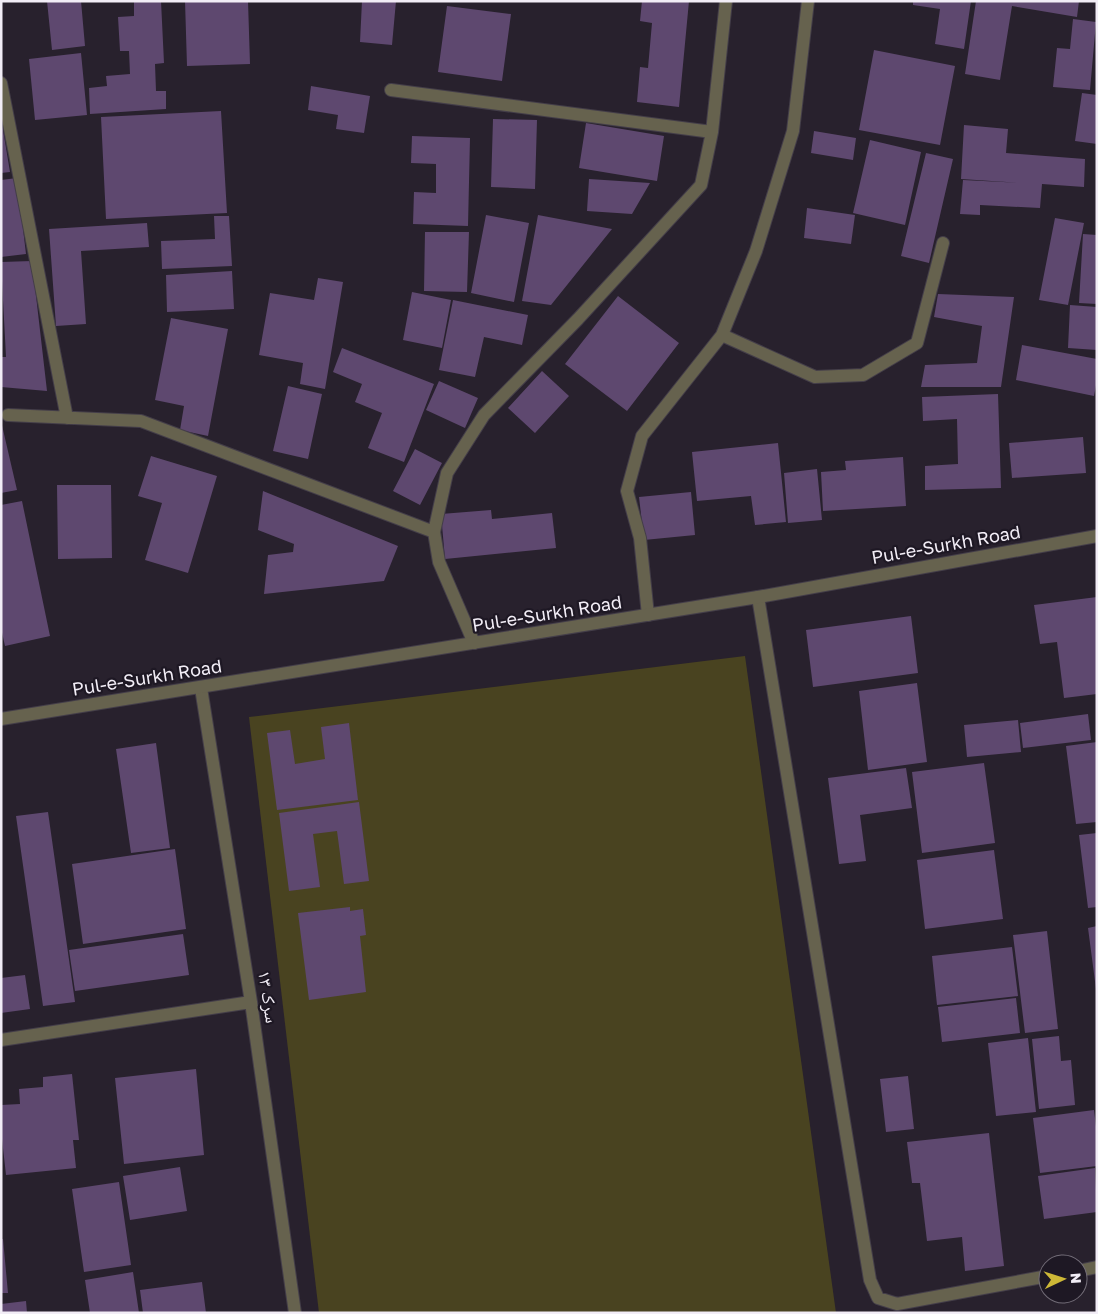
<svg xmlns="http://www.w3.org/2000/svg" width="1098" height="1314" font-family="'Golos Text','Noto Naskh Arabic',sans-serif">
	<rect width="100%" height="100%" fill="#28212d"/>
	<path fill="#494320" d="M745,656l91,657h-517l-70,-596z"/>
	<path fill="#5e486f" d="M47,1h34l4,45 -33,4z
		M134,1h27l3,62 -9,1 1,27h10v18l-76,5 -1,-26 18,-2 -1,-10 24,-2 -1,-23h-9l-2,-34 16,-1z
		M185,1h63l2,63 -63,2z
		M362,1h34l-4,44 -32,-3z
		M642,1h47l-10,106 -42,-5 3,-35 8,1 4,-45 -12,-2z
		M913,1h58l-7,48 -29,-5 5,-35 -27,-4z
		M976,1h103l-2,16 -65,-11 -12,74 -35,-6z
		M447,6l64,8 -9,67 -64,-9z
		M1073,19l23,3 -6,68 -37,-3 4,-39 13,1z
		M874,50l81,16 -15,79 -81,-15z
		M81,53l6,62 -52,5 -6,-61z
		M311,86l59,10 -6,37 -28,-4 2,-14 -30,-5z
		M1082,93l15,2v49l-22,-3z
		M221,111l6,102 -121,6 -5,-102z
		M1,118l9,54 -9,1z
		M493,119l44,1 -2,69 -44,-2z
		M586,123l78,13 -7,45 -78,-13z
		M964,125l44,4 -2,24 79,6 -1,28 -42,-3 -2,24 -60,-3v10l-20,-1 3,-34 58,3 -60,-4z
		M814,131l42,7 -3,22 -42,-7z
		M412,136l58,2 -2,88 -55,-2 1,-32 22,1v-29l-25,-1z
		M870,140l51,12 -16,73 -52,-12z
		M926,153l27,6 -24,104 -28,-7z
		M17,178l9,76 -25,3v-77z
		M589,179l61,4 -18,31 -45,-3z
		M807,208l48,7 -4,29 -47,-6z
		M486,215l43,8 -15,79 -43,-9z
		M538,215l74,14 -61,76 -29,-4z
		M214,216h15l3,50 -70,3 -1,-28 54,-2z
		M1055,218l29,5 -16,82 -29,-5z
		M147,223l2,24 -68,4 5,73 -30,2 -7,-97z
		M425,232h44l-2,60 -43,-1z
		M1083,234l14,1v69l-18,-1z
		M32,261l15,130 -46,-4v-30h5l-5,-95z
		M232,271l2,38 -67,3 -1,-37z
		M318,278l25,4 -18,107 -25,-5 3,-21 -44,-8 11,-62 44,7z
		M412,292l39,8 -9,48 -39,-8z
		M938,294l76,3 -13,90h-80l4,-22 52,-2 5,-37 -48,-9z
		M618,296l61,47 -52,68 -62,-47z
		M453,300l75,15 -6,30 -38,-8 -9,40 -36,-7z
		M1070,305l27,2v43l-29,-2z
		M171,318l57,11 -20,107 -28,-6 4,-24 -29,-6z
		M1022,345l75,14v21l-3,16 -78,-16z
		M342,348l92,36 -30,78 -36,-14 14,-35 -27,-11 7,-18 -29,-12z
		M542,371l27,25 -34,37 -27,-25z
		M439,381l39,17 -13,30 -39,-18z
		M288,386l34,8 -14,65 -35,-8z
		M998,394l3,94 -76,2v-24l33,-2 -1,-45 -34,2 -1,-24z
		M1,421l16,69 -16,3z
		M1083,437l3,36 -74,5 -3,-35z
		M778,443l8,79 -31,3 -4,-29 -54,5 -5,-49z
		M415,449l27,14 -22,42 -27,-14z
		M151,456l66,20 -29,97 -43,-13 17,-57 -24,-7z
		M903,457l3,49 -83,5 -2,-39 25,-2 -1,-9z
		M817,469l5,51 -34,3 -4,-50z
		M57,485h54l1,73 -54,1z
		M263,491l135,55 -14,35 -120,13 4,-39 25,-3 1,-8 -36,-14z
		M691,492l4,43 -51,5 -5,-43z
		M22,501l28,135 -45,10 -4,-18v-123z
		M491,510l1,9 60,-6 4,35 -111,11 -4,-45z
		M1097,597v97l-33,4 -7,-56 -17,2 -6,-39z
		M911,616l7,57 -105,14 -7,-57z
		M917,683l10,79 -59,8 -9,-79z
		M1088,714l3,26 -68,8 -3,-25z
		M1018,720l3,32 -54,5 -3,-32z
		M349,723l9,77 -81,10 -10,-77 23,-3 5,34 30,-5 -4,-32z
		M1097,742v80l-21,2 -10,-78z
		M156,743l14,105 -39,5 -15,-104z
		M984,763l11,80 -73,10 -10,-81z
		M906,768l6,40 -52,7 6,46 -27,3 -11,-86z
		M359,802l10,79 -25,3 -7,-53 -24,3 7,53 -31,4 -10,-78z
		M48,812l27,190 -32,4 -27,-190z
		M1097,833v74l-9,1 -9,-73z
		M175,849l11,80 -103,15 -11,-80z
		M994,850l9,69 -78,10 -8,-69z
		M350,907v4l13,-2 3,26 -6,1 6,56 -57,8 -11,-87z
		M1097,926v63h-1l-8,-61z
		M1047,931l11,98 -33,4 -12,-98z
		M183,934l6,41 -114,16 -6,-41z
		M1012,947l6,49 -81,9 -5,-49z
		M25,975l5,34 -29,4v-35z
		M1016,998l4,35 -78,9 -4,-35z
		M1059,1036l2,25 10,-1 4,45 -36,4 -7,-70z
		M1028,1038l8,74 -40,4 -8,-73z
		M196,1069l8,86 -80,9 -9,-86z
		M72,1074l7,66h-6l3,28 -70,7 -5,-45v-25l19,-1 -1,-15 24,-2v-10z
		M908,1076l6,53 -28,3 -6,-53z
		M1094,1110l3,25v31l-57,7 -7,-55z
		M989,1133l15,133 -39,5 -3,-34 -35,4 -7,-58h-8l-5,-41z
		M180,1167l7,44 -57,9 -7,-44z
		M1095,1168l2,44 -53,7 -6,-43z
		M119,1182l12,83 -47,7 -12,-83z
		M1,1239h2l5,54h-7z
		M133,1272l6,41h-49l-5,-33z
		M202,1282l4,31h-63l-3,-23z
		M26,1301l1,12h-26v-9z"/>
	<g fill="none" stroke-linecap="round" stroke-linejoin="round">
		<defs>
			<path id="minor" d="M1,83l66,335
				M391,90l321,42
				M722,335l93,42 48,-2 54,-32 26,-100
				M8,415l133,6 293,111
				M758,597l112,683 8,18 19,6 151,-28
				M648,615l-8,-77 -13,-47 15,-55 80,-101 34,-84 37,-120 15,-130
				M474,643l-35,-81 -5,-30 13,-59 37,-58 94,-96 123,-134 11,-53 14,-131
				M201,688l50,314 44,311
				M1,1040l250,-38
				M1078,1271l19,-4"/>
			<path id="tertiary" d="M1,719l757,-122 339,-61"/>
		</defs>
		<use href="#minor" stroke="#443e49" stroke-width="14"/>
		<use href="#tertiary" stroke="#443e49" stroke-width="14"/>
		<use href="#minor" stroke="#66624e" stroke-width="12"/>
		<use href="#tertiary" stroke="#66624e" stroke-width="12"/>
	</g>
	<g text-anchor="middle" stroke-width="4.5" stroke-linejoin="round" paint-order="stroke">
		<g font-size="18" fill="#f2edf6" stroke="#1e1824">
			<text transform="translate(946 545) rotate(-10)" y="6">Pul-e-Surkh Road</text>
			<text transform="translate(547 614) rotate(-9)" y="6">Pul-e-Surkh Road</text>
			<text transform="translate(147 678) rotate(-9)" y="6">Pul-e-Surkh Road</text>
			<text transform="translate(268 997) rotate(81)" y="6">سرک ۱۳</text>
		</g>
	</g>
	<rect width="1098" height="1314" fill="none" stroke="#f2edf6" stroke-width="5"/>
	<g transform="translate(1063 1279) rotate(86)"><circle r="24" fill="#1e1824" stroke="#736d78"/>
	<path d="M0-4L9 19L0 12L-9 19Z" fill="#ceb837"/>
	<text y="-8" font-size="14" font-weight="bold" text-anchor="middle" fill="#f2edf6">N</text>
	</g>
</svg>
